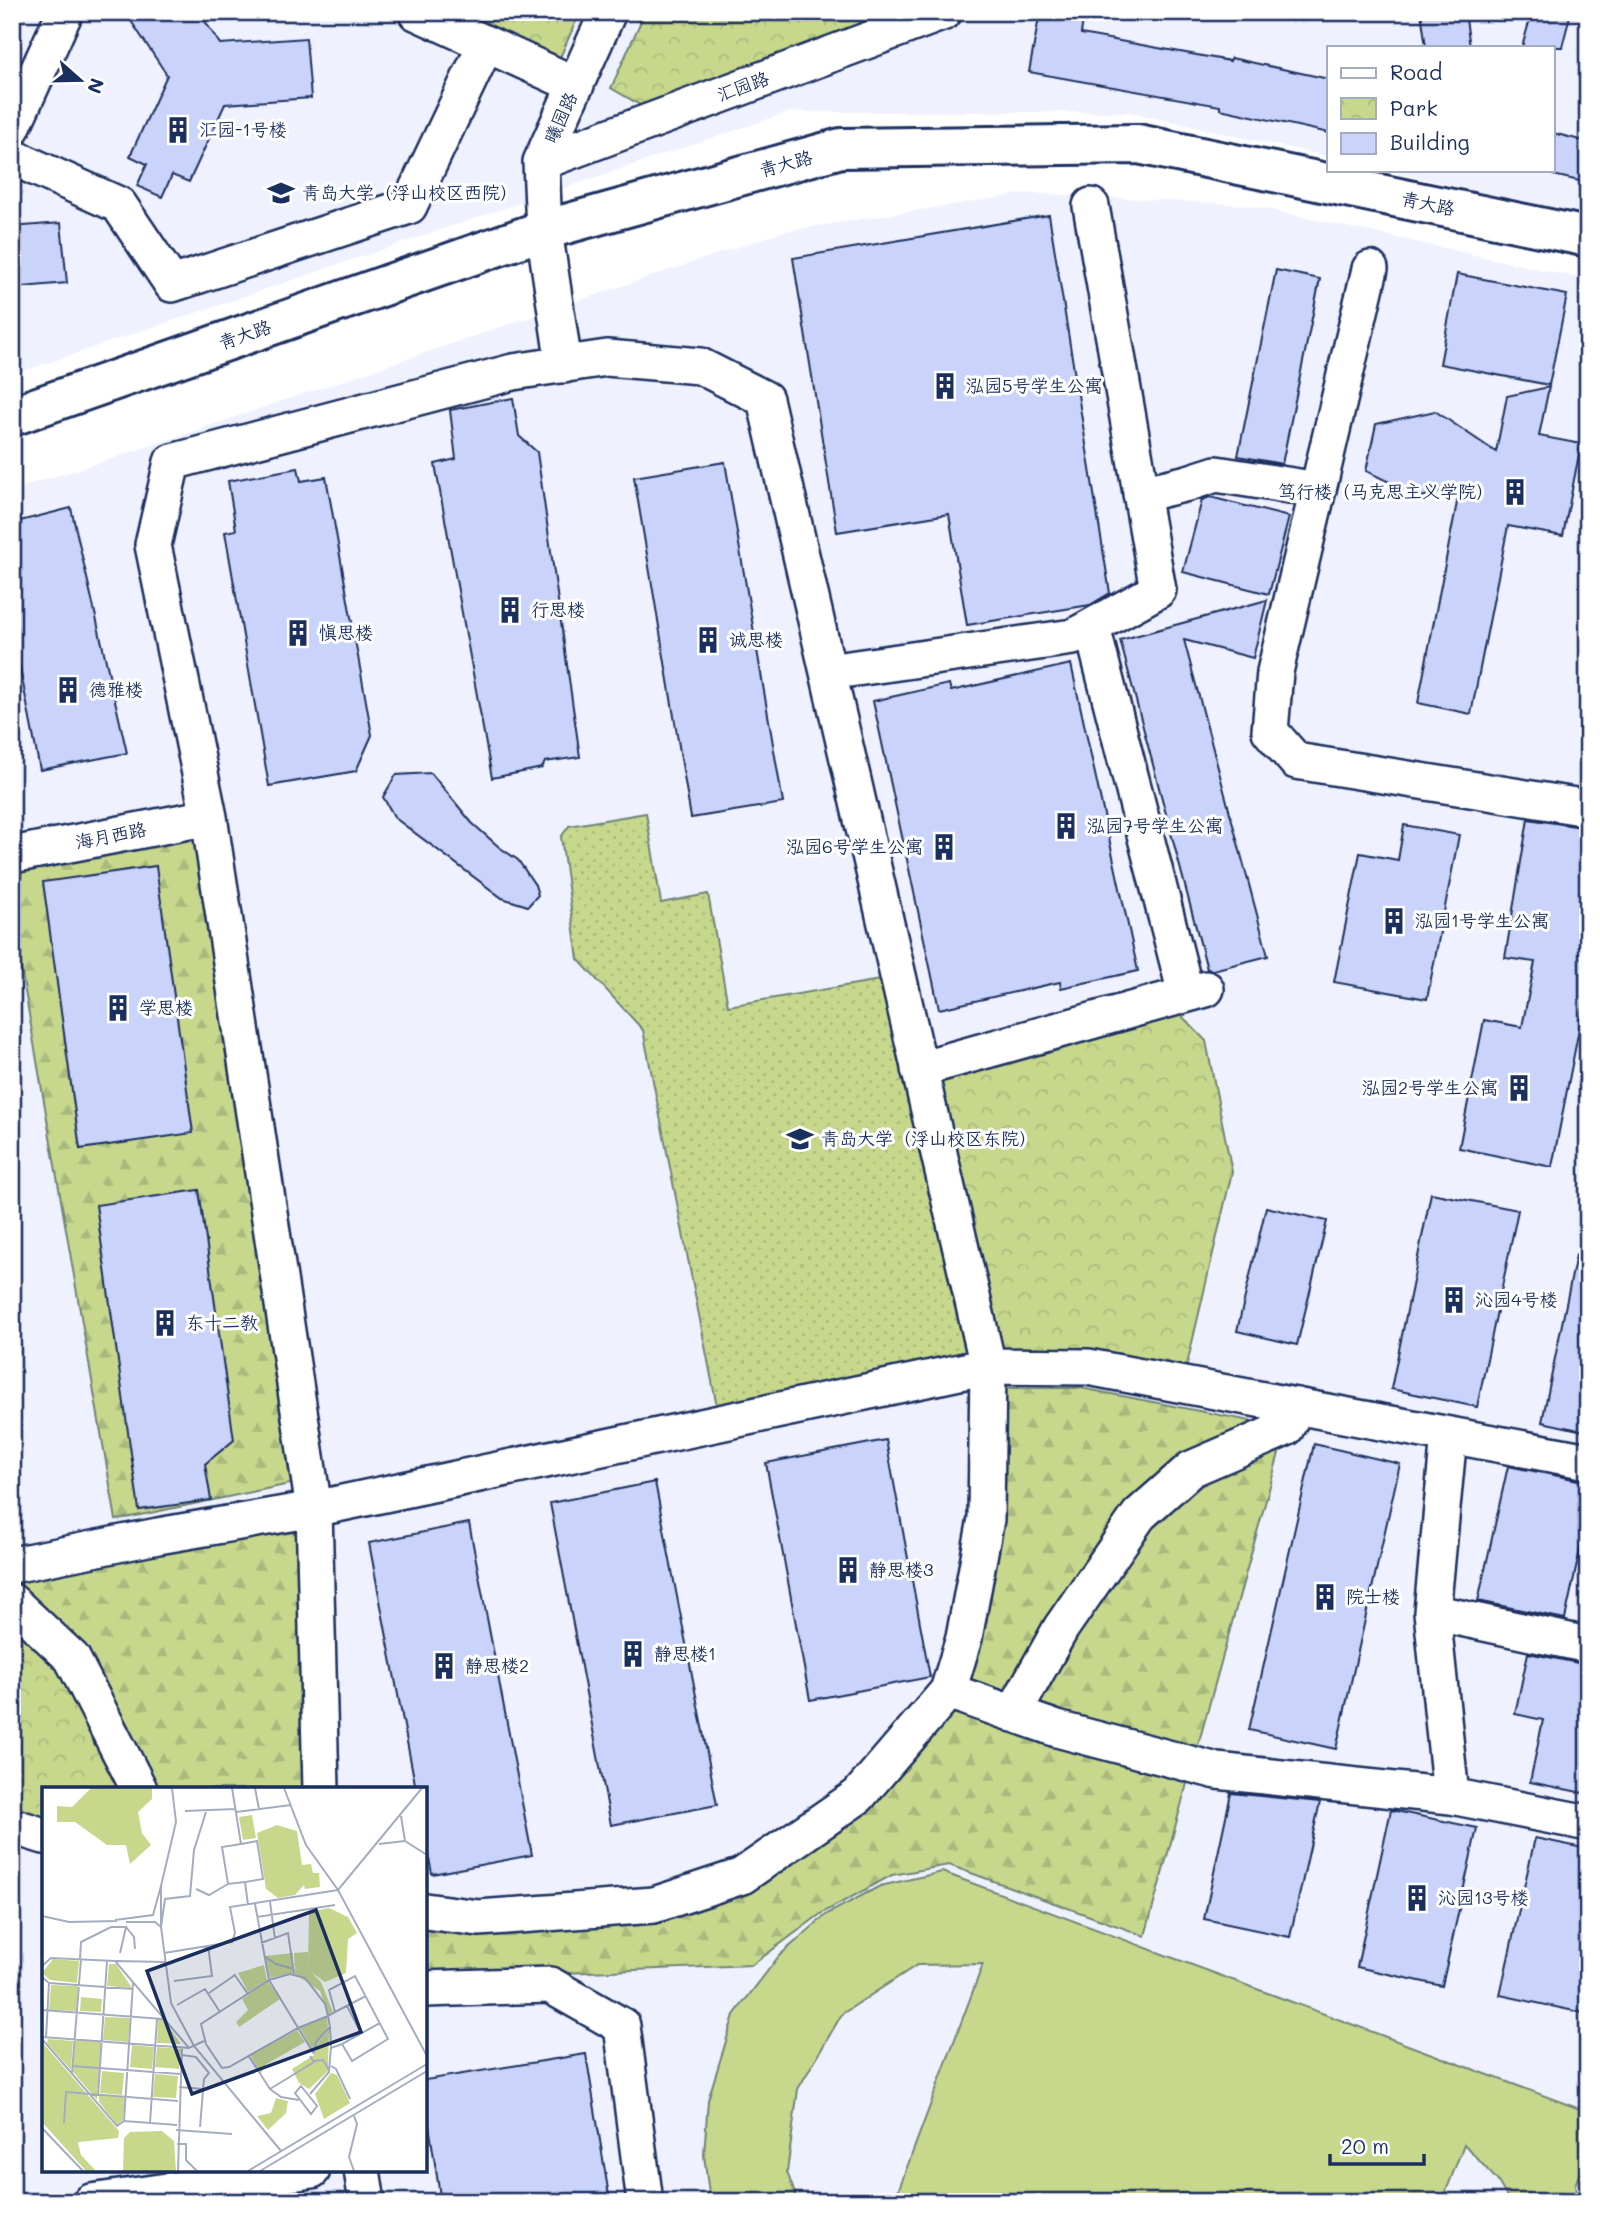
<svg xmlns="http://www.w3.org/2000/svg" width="1600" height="2214" font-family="Mali,'LXGW WenKai TC',sans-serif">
	<defs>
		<pattern id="grass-dots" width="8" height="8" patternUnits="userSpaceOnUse" patternTransform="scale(1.75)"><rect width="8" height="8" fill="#c7d88d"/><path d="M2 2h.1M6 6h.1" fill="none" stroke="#aaba7c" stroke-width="1.8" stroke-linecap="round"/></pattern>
		<pattern id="forest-firs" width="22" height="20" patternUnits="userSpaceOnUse" patternTransform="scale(1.75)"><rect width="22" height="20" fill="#c7d88d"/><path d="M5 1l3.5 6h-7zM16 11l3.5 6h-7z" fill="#aaba7c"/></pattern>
		<pattern id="park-crowns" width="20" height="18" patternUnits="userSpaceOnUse" patternTransform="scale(1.75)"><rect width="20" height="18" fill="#c7d88d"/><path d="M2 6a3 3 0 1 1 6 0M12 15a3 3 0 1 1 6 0" fill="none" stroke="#aaba7c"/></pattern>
	</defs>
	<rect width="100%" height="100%" fill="#fff"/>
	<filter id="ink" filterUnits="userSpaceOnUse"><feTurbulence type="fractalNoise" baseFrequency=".0143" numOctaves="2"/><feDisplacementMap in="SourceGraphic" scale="14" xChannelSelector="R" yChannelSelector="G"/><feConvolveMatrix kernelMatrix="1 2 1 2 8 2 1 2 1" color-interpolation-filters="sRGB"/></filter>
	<g filter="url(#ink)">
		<path fill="#eff2fe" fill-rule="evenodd" d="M12,12h1576v204l-204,-46h169v-123h-224v110l-199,-45h-341l-777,263z
			M1027,193l222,12 339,75v1922h-1576v-1712l99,-31 674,-228zM44,1789h381v381h-381z"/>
		<path fill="url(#grass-dots)" stroke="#718476" stroke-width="2" d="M646,813l15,90 47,-9 20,112 158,-27 90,380 -257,58 -76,-387 -65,-71 -17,-122 8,-11z"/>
		<path fill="url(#forest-firs)" stroke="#718476" stroke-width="2" d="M197,831l98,652 -179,37 -96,-558 -8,-4v-87z
			M1001,1388h80l205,40 -91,328 -232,-74z
			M304,1526l6,263h-156l-142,-203v-5z
			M951,1702l239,71 -45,163 -196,-71 -57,10 -70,38 -70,52 -327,14v-57l322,-37z"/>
		<path fill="url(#park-crowns)" stroke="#718476" stroke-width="2" d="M453,12h127l-21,48z
			M645,12h261l-259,97 -36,-21z
			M1174,1008l32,33 26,131 -47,201 -187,-17 -65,-279z
			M12,1616l50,48 62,125h-80v32l-32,-10z"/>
		<path fill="#c7d88d" stroke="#718476" stroke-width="2" d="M942,1872l646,240v40l-13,33 2,17h-67l-13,-22 -33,-36 -22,58h-548l89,-238 -66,1 -75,49 -44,75 -11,83 11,30h-88l-6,-47 4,-55 26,-85 45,-59 48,-42 53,-28z"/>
		<path fill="#cad4fb" stroke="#1b2f5e" stroke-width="2" d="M125,12h74l21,32 86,-6 5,60 -86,6 -36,78 -17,-7 -10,22 -25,-11 10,-22 -17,-8 37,-81z
			M1040,12h44l-3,22 149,27 1,-3 98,21v54l-109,-24v-3l-191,-34z
			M1421,12h44l5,35h-44z
			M1532,12h39l-9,35h-40z
			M1553,133l35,9v41l-35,-8z
			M1049,215l61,378 -20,12 -123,20 -18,-111 -112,18 -44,-274z
			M61,223l6,60 -55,5v-61z
			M1276,270l44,9 -38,185 -44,-8z
			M1457,274l110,21 -18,90 -109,-21z
			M1549,387l-10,49 42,8 -18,92 -55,-10 -37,188 -53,-11 42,-216 -39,10 -55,-26 10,-47 59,-13 61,41 11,-56z
			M513,398l6,38 18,16 43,305 -35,5 -3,6 -50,10 -57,-314 21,-5 -6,-49z
			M725,462l58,341 -92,15 -57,-341z
			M298,468l3,13 25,-4 46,258 -16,36 -87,15 -44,-254 11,-2 -8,-49z
			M1210,497l79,20 -20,77 -86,-22 19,-72z
			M71,508l56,245 -87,17 -28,-142v-105z
			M1267,600l-14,58 -69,-18 84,316 -55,14 -6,-1 -87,-329z
			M1071,664l67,307 -77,17 -1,-6 -121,27 -66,-308 76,-17 2,7z
			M431,773l41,50 27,24 19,13 17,25 3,10 -10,11 -26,-8 -107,-80 -12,-21 13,-22z
			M1528,819l60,9v155l-36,184 -93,-19 25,-128 38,7 13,-65 -30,-4z
			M1404,825l55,10 -32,164 -93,-17 26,-129 38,7z
			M156,866l37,267 -113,16 -37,-267z
			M199,1190l35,250 -29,24 6,36 -72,10 -43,-305z
			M1431,1193l87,17 -41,197 -86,-18z
			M1266,1207l61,14 -30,124 -60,-14z
			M1576,1255l12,2v175l-46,-10z
			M886,1440l44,237 -120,23 -44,-237z
			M1314,1444l86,20 -64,285 -87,-19z
			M1508,1466l80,16v31l-23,106 -87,-18z
			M655,1482l62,323 -106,20 -61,-322z
			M469,1523l63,332 -100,19 -7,-37v-48h-9l-47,-246z
			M1528,1653l60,12v129l-58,-12 13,-62 -28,-6z
			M1231,1793l89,9 -30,135 -86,-18z
			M1391,1810l86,18 -35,158 -85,-19z
			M1535,1838l53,11v165l-88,-19z
			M586,2054l24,148h-169l-16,-102v-20z"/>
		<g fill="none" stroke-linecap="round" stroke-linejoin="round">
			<defs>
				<path id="street" d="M416,12l160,73
					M12,128l53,-116
					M12,157l107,48 53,79 237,-78 77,-162
					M541,162l403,-150
					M1370,269l-95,403 -5,59 26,30 292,47
					M564,365l-20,-135 -3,-68 67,-150
					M1141,494l47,-11 28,-9 102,16
					M1092,627l94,367
					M828,672l245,-35 85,-47 -67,-384
					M12,855l197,-38
					M919,1069l287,-80
					M12,1565l146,-29 156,-27 674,-143 100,1 500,94
					M12,1602l60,56 67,131
					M1432,1612l156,33
					M948,1691l109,38 160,42 234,25 -19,-184 17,-177
					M1013,1714l48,-86 78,-113 52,-46 95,-41 11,-22
					M321,1789l-7,-280 -105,-692 -56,-272 19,-83 341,-90 94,-14 93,8 65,33 223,967 -2,153 -22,119 -16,53 -90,105 -116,80 -88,29 -175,13 -54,-7
					M1451,1796l137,27
					M12,1826l32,10
					M425,1989l125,-4 72,41 23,176
					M362,2170l5,32
					M91,2202l221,-32"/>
				<path id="secondary" d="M12,416l532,-186 297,-82 297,-4 450,93"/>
			</defs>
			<use href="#street" stroke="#1b2f5e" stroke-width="40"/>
			<use href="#secondary" stroke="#1b2f5e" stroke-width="44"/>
			<use href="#street" stroke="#fff" stroke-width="35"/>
			<use href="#secondary" stroke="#fff" stroke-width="38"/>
		</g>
	</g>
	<defs>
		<symbol id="building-bare" viewBox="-9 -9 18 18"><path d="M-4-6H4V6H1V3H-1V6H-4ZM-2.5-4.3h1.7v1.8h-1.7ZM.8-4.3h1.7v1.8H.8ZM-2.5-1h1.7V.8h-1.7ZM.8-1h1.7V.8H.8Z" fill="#1b2f5e" stroke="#fff" stroke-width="2.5" paint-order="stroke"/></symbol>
		<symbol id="university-bare" viewBox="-9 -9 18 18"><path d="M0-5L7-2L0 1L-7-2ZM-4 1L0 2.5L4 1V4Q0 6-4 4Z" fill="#1b2f5e" stroke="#fff" stroke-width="2.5" paint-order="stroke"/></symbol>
	</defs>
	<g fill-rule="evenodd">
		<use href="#building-bare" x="159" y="111" width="38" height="38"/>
		<use href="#university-bare" x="262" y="174" width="38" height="38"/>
		<use href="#building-bare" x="926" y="367" width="38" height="38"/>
		<use href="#building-bare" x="1496" y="473" width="38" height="38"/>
		<use href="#building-bare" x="491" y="591" width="38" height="38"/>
		<use href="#building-bare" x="279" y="614" width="38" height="38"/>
		<use href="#building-bare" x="689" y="621" width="38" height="38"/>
		<use href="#building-bare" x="49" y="671" width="38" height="38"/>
		<use href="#building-bare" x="1047" y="807" width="38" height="38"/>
		<use href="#building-bare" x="925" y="828" width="38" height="38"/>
		<use href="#building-bare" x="1375" y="902" width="38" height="38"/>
		<use href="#building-bare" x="99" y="989" width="38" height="38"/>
		<use href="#building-bare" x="1500" y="1069" width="38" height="38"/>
		<use href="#university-bare" x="781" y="1120" width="38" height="38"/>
		<use href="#building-bare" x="1435" y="1281" width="38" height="38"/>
		<use href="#building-bare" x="146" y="1304" width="38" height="38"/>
		<use href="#building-bare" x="829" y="1551" width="38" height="38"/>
		<use href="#building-bare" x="1306" y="1578" width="38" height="38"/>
		<use href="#building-bare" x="614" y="1635" width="38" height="38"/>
		<use href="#building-bare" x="425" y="1647" width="38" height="38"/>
		<use href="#building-bare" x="1398" y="1879" width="38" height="38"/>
	</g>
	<g text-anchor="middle" stroke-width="6" stroke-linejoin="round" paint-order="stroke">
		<g font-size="18" fill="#1b2f5e" stroke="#fff">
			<text transform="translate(743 87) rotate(-20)" y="6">汇园路</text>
			<text transform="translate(561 118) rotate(-66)" y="6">曦园路</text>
			<text transform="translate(786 164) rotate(-15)" y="6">青大路</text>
			<text transform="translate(1428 204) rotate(12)" y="6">青大路</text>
			<text transform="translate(245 335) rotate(-19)" y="6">青大路</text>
			<text transform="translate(111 836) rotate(-11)" y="6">海月西路</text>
		</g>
		<g font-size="18" fill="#1b2f5e" stroke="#fff" text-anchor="start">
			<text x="199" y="136">汇园-1号楼</text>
			<text x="302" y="199">青岛大学（浮山校区西院）</text>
			<text x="966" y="392">泓园5号学生公寓</text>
			<text x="1494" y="498" text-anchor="end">笃行楼（马克思主义学院）</text>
			<text x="531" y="616">行思楼</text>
			<text x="319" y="639">慎思楼</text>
			<text x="729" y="646">诚思楼</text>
			<text x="89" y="696">德雅楼</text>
			<text x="1087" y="832">泓园7号学生公寓</text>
			<text x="923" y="853" text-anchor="end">泓园6号学生公寓</text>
			<text x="1415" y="927">泓园1号学生公寓</text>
			<text x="139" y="1014">学思楼</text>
			<text x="1498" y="1094" text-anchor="end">泓园2号学生公寓</text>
			<text x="821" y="1145">青岛大学（浮山校区东院）</text>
			<text x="1475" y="1306">沁园4号楼</text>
			<text x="186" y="1329">东十二教</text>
			<text x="869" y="1576">静思楼3</text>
			<text x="1346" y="1603">院士楼</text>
			<text x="654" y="1660">静思楼1</text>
			<text x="465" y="1672">静思楼2</text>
			<text x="1438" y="1904">沁园13号楼</text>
		</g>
	</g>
	<g transform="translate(42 1787)">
		<rect width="385" height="385" fill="#fff"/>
		<path d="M226,194l12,18 -41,28 -3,-5 12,-12 -6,-11z" fill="#c7d88d"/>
		<path d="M49,1h61v11l-14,13 4,21 9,12 -21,19 -4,-19h-19l-32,-23h-18v-16l15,1zM266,165v17l13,13 12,30 -5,3 -8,-24 -25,-17 -1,-21zM251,166v20l-23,5 -5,-22zM11,172l26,2 -2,22 -27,-3 -8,-7zM67,177h7l16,24 -25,-2zM285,230l1,10 -16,22 -12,-21zM255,243l8,12 -40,23 -4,9 -11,-19zM0,308l32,33 7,27 15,16h-10l-44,-49z" fill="#c7d88d"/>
		<path d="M222,178l3,15 -19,12 -10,-19zM9,198l27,1 -2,25 -27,-1zM39,210l21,2 -1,13 -21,-1zM63,230l25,1 -2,24 -25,-2zM116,233h6l17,24 -24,-1zM287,243l-1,41 -19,18 -10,-6 -7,-14 22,-14 3,-12zM6,252l25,2 -2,29 -24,-27zM33,253l26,2 -4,58 -24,-28zM0,255l77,89 -1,7 -48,5 -28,-31zM90,258l22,2 -2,22 -22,-2zM115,260l24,2 -2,20 -24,-2zM60,284l22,2 -2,22 -22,-2zM289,286l6,2 13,28 -26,16 -9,-25zM113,287l23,2 -2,22 -23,-1zM57,308l26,2 -2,23 -6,5 -18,-23zM234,311l12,3 -2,12 -18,17 -11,-14 14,-3z" fill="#c7d88d"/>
		<path d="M210,28l4,23 -13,2 -4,-23zM235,38l20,6 5,34 9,-1 2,9h6l1,14 -15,2 -1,-4 -9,10 -17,3 -12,-9 -9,-56zM287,121l19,9 9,16 -9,6 -2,34 -21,9 -17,-12 1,-58zM0 307a10 10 0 1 1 20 0a10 10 0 1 1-20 0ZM120,344l12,10 2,30h-53l1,-33 6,-6z" fill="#c7d88d"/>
		<path fill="none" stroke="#a4acbf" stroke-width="2" d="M130,1l4,34 -15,64v41l10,76 23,43 87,105M190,1l9,56 16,-3 6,38 -18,3 3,23M213,1l4,21M242,1l22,57 32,45 89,166M143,24l50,-2M194,25l55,-7M359,29l4,25 22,14M199,57l-19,3 6,37 17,-2M337,57l26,-3M154,102l13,6 19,-11M228,115l5,37M213,117l14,76 45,74M0,129l27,6 48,-1M215,130l78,-12M73,133l38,-5 8,-29M84,135h29l6,5 4,-28 25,-3 4,-46 12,-38M84,140l8,10 1,12M219,156l27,-10 6,41M122,166l68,-11 3,-9 -5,-26 108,-17 84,-102M222,169l12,8 18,5M38,172l1,-17 30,-15h15l-6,26M74,174l49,1M0,179l9,-8 64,3 74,87M192,187l14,20M0,190l7,6 84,6M132,194l38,-5 -4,-31M167,206l26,-18M135,218l28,-16 15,23M305,219l14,27M0,223l121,9M293,225l31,-16M0,250l147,11 15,-7M4,251l3,-55M0,252l75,87 7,-5 53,4M300,257l38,-21M272,266l2,-11 14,-15M140,268l14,2 13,16 -5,6 -4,48M206,268l22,34 11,8 18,3M271,274l10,-1 6,10M30,279l108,8M289,279l5,3 14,30M30,286l9,-114M259,299l16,20 -6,8 -16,-21zM137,300l24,2M228,302l44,-27 -4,-6M268,307l19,-22 2,-25 -1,-20 -2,-11 -3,-12 -20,-26 -15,-4 -21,6 -68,44 5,20 16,24 7,-1 69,-39 30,-12 7,-4 -6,-22 26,-14 33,63 -36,22 -10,-17 -11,4M56,309l9,-135M312,329l3,8 -8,33 5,14M82,334l9,-138M22,336l2,-31 112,9M108,336l7,-104M0,341l41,43M134,343l56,4M135,357h9v16l11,11M136,384l4,-124M206,384l179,-107M218,384l167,-100"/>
		<path fill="#1b2f5e" fill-opacity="0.15" stroke="#1b2f5e" stroke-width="3.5" d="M274,123l45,122 -169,62 -45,-123z"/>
		<rect width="385" height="385" fill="none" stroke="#1b2f5e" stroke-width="3.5"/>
	</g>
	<rect width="1600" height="2214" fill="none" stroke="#fff" stroke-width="42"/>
	<rect x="21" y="21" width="1558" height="2172" fill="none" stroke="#1b2f5e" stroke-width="2.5" filter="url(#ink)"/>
	<rect x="1327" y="46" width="228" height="126" fill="#ffffff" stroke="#a4acbf" stroke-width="2"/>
	<rect x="1341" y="68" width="35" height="10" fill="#ffffff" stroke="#a4acbf" stroke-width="2"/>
	<text x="1390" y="80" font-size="21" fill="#1b2f5e">Road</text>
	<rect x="1341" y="98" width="35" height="21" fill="url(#park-crowns)" stroke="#a4acbf" stroke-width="2"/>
	<text x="1390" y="116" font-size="21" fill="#1b2f5e">Park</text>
	<rect x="1341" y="133" width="35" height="21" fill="#cad4fb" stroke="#a4acbf" stroke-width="2"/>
	<text x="1390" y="150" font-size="21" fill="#1b2f5e">Building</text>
	<g transform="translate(80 80) rotate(110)" stroke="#ffffff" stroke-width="5" paint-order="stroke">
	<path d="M0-5L12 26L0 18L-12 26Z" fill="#1b2f5e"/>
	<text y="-10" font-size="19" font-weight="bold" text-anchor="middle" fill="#1b2f5e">N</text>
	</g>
	<path d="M1330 2154v10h94v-10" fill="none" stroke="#1b2f5e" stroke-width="3.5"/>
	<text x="1341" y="2154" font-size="21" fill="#1b2f5e" stroke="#ffffff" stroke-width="5" paint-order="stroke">20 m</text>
</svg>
